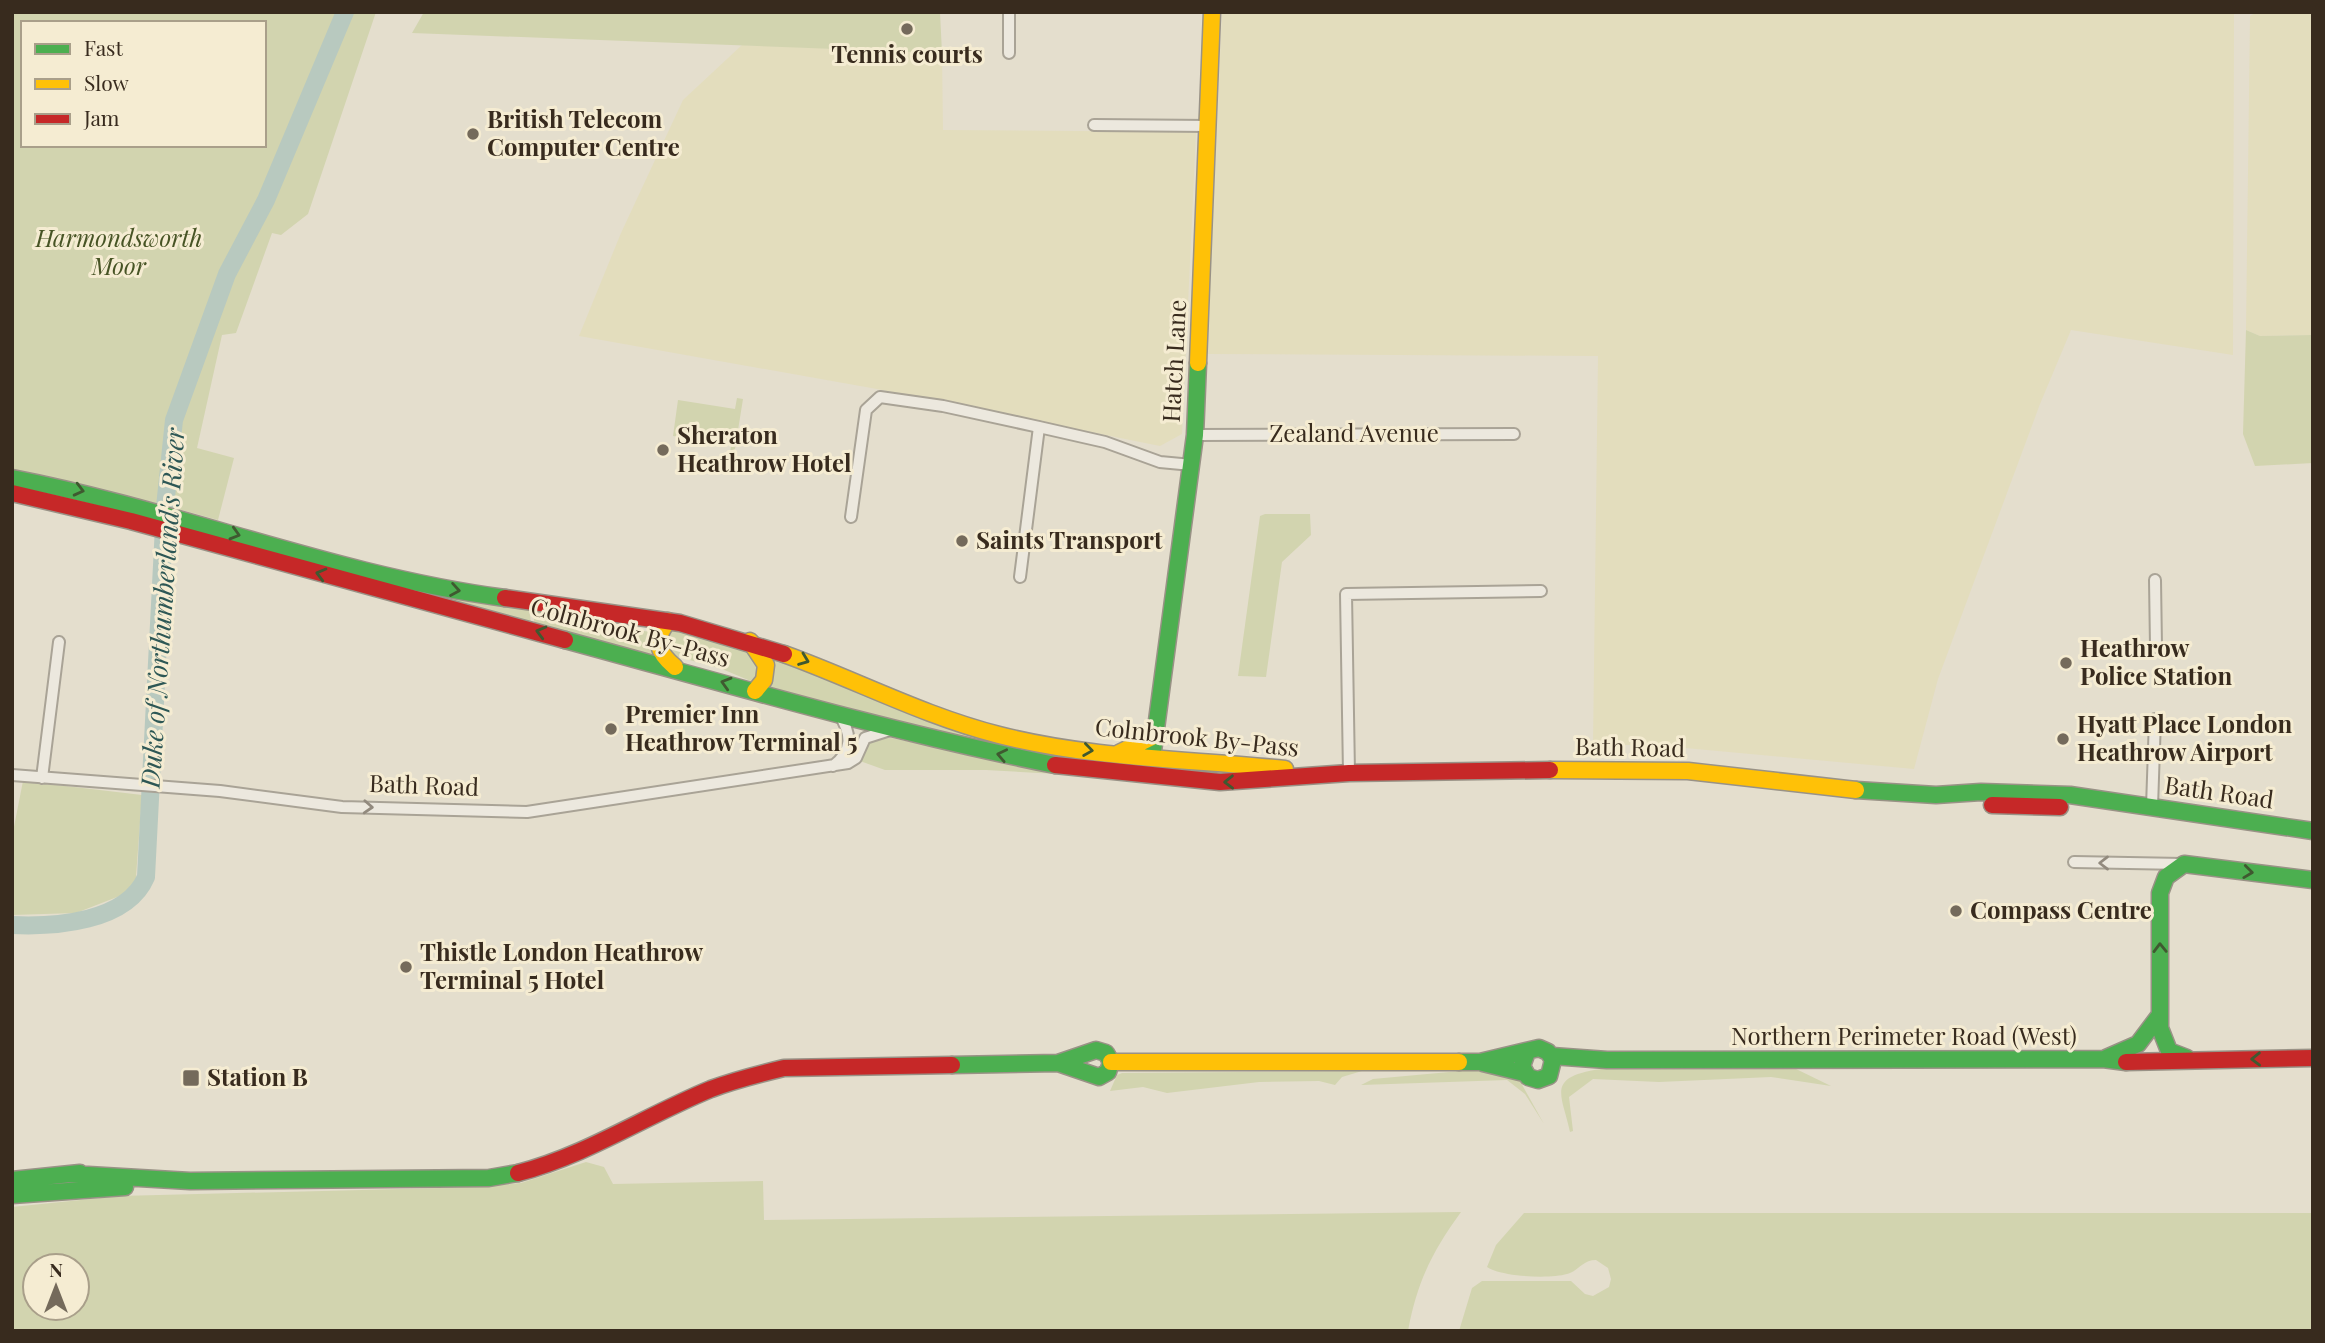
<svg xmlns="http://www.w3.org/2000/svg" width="2325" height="1343" font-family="'Playfair Display',serif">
	<rect width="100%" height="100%" fill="#e4decd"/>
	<path fill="#e3ddbd" d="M1222,12h1012l-1,343 -162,-25 -31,74 -102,275 -24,90 -261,-24h-60l5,-389 -391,-2z
		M2257,12h56v323l-53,1 -14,-6 4,-314z
		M742,45l200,8 1,77 253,2 -14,302 -22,12 -283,-57 -298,-53 42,-103 62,-133z"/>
	<path fill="#d2d4af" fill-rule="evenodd" d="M12,12h333l-79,188 -39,74 -53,146 -9,87 -153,-35zM23,23h241v122h-241z
		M348,12h28l-68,202 -27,21 -9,-2 -36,100 -14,2 -25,113 37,10 -16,62 -51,-14 10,-85 53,-146 39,-74z
		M424,12h516l2,41 -530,-20z
		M2246,330l14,6 53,-1v128l-58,3 -12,-32z
		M737,398l6,1 -9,56h-4l1,-10 -58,-9 5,-36 57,9z
		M1265,514h45l1,21 -29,27 -16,115 -28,-1 22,-160z
		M344,571l185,37 2,15z
		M532,609l84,9 -1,8 35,6 3,24 -118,-31z
		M680,629c24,16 59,13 81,32l-8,21 -31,-13 -54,-15 -5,-22z
		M772,658l262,98 -267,-69z
		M879,737l12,1 183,37 -88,-5h-101l-25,-9 6,-15z
		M23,781l119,14 -7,95 -59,23 -64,2v-78z
		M1794,1068l37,18 -60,-9 -112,5 -66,-3 -24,18 4,34 -3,1c-8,-38 -25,-55 31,-63z
		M1471,1070l38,4 11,7 24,43 -19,-30 -18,-14 -146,5 12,-6z
		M1362,1071l-20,6 -7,8 -16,-4 -60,1 -92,11 -24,-6 -33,4 7,-16 5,-2z
		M586,1162l18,5 9,17 150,-3 1,39 697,-8c-29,40 -44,70 -53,119h-1396v-124l108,-11 359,-9 42,-4zM35,1266h42v42h-42z
		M1524,1213h789v118h-854l13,-43 10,-7h89l14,13 8,2 16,-9 2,-8 -3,-11 -12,-8c-14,0 -17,11 -29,14 -17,5 -65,3 -80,-7l9,-22z"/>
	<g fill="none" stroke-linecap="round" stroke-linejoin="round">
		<path stroke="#b8c9bf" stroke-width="18" d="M12,925c43,2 115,-3 134,-48l19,-370 9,-87 53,-146 39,-74 79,-188"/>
		<defs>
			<path id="street" d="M1009,53v-41
				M1094,125l115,1
				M1195,435l319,-1
				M851,517l15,-107 14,-13 63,9 96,21 66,15 55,20 32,3
				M1020,577l19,-150
				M2155,580l1,67
				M833,766c20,-15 19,-32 6,-52
				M1349,773l-3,-179 195,-3
				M12,775l208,16 122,16 185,5 321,-49 8,-5 9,-20 25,-8
				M42,778l17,-136
				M2152,807l3,-88
				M2074,862l109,2"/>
			<path id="fast" d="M12,478c166,32 325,98 493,120
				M565,640c162,44 325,92 490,125
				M1153,751l42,-316 3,-72
				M1856,790l80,5 45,-3 89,3 243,36
				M1552,1056l55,4 496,-1 23,3
				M2106,1058l32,-14 21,-28
				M2187,1058l-18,-7 -9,-23v-135l6,-16 18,-13 129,16
				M1459,1062h21l59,-14 9,4 5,8 -4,16 -11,4 -10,-3 -6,-11 5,-14
				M1483,1063l41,10
				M952,1065l106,-2 38,-13 10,3 5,9 -3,10 -9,5 -41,-14
				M71,1174l119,7 299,-3 29,-5
				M12,1180l68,-7
				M12,1195l113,-8"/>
			<path id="slow" d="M1198,363l14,-351
				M668,621c-15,19 -11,31 7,46
				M750,641l16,24 -2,15 -9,11
				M784,654c72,26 140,62 215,81 93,24 191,24 286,34
				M1119,753l35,-17
				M1550,770l138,1 168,19
				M1111,1062h348"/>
			<path id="jam" d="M12,493l119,28 434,119
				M505,598l175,25 104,31
				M1055,765l165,17 129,-9 201,-3
				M1992,805l68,2
				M2126,1062l187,-4
				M518,1173c69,-18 127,-57 193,-84 24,-9 48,-15 73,-21l168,-3"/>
		</defs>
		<use href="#street" stroke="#a9a396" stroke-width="14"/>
		<use href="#fast" stroke="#999286" stroke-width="19"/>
		<use href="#slow" stroke="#999286" stroke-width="19"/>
		<use href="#jam" stroke="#999286" stroke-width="19"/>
		<use href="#street" stroke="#ece8de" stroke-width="10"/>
		<use href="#fast" stroke="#4caf50" stroke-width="16"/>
		<use href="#slow" stroke="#ffc107" stroke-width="16"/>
		<use href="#jam" stroke="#c62828" stroke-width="16"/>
	</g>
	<defs><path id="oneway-chevron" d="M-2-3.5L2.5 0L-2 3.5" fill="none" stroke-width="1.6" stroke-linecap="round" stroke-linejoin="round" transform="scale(1.75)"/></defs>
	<g stroke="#3f5930">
		<use href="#oneway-chevron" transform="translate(79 490) rotate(14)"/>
		<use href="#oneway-chevron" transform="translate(235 534) rotate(16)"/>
		<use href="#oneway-chevron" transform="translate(321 574) rotate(-165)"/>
		<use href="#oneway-chevron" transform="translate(455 590) rotate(10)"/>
		<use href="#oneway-chevron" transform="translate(541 632) rotate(-165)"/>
		<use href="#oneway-chevron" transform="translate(804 660) rotate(21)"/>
		<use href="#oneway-chevron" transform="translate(726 683) rotate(-164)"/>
		<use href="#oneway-chevron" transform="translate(1088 750) rotate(8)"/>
		<use href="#oneway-chevron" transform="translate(1002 755) rotate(-168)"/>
		<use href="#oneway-chevron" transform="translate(1229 782) rotate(179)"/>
		<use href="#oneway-chevron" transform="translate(2248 872) rotate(7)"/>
		<use href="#oneway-chevron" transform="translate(2160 948) rotate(-91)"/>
		<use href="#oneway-chevron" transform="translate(2256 1059) rotate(179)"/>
	</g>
	<g stroke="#928a7e">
		<use href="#oneway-chevron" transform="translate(368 807) rotate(3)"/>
		<use href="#oneway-chevron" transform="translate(2104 863) rotate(-180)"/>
	</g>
	<g fill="#746a5b" stroke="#f5ecd2" stroke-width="2.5">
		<circle cx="907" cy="29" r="7"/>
		<circle cx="473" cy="134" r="7"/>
		<circle cx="663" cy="450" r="7"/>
		<circle cx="962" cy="541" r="7"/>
		<circle cx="2066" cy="663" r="7"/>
		<circle cx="611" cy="729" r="7"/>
		<circle cx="2063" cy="739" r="7"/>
		<circle cx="1956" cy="911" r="7"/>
		<circle cx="406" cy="967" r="7"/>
		<rect x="182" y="1069" width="18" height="18" rx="3.5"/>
	</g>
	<g text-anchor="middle" stroke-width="6" stroke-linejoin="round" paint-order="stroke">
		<g font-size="24" font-weight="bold" fill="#382b1e" stroke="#f5ecd2" text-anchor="start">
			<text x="907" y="63" text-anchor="middle">Tennis courts</text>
			<text x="487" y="128">British Telecom<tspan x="487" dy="28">Computer Centre</tspan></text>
			<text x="677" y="444">Sheraton<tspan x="677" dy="28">Heathrow Hotel</tspan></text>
			<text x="976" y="549">Saints Transport</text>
			<text x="2080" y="657">Heathrow<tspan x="2080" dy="28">Police Station</tspan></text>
			<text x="625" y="723">Premier Inn<tspan x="625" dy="28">Heathrow Terminal 5</tspan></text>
			<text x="2077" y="733">Hyatt Place London<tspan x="2077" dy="28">Heathrow Airport</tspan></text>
			<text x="1970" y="919">Compass Centre</text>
			<text x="420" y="961">Thistle London Heathrow<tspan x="420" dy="28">Terminal 5 Hotel</tspan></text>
			<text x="207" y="1086">Station B</text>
		</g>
		<g font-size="24" font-style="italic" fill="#475425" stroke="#f5ecd2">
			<text x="119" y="247">Harmondsworth<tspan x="119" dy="28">Moor</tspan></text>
		</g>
		<g font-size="24" fill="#382b1e" stroke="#f5ecd2">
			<text transform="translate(1175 361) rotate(-87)" y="8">Hatch Lane</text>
			<text x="1354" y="442">Zealand Avenue</text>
			<text transform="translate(630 633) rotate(15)" y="8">Colnbrook By-Pass</text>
			<text transform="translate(1197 738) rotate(6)" y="8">Colnbrook By-Pass</text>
			<text transform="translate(1630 748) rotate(1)" y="8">Bath Road</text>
			<text transform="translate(424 786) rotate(2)" y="8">Bath Road</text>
			<text transform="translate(2219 793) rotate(8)" y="8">Bath Road</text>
			<text x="1904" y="1045">Northern Perimeter Road (West)</text>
		</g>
		<g font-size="26" font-style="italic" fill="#2d5755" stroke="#f5ecd2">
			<text transform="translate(163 608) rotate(-86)" y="9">Duke of Northumberland's River</text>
		</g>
	</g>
	<rect width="2325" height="1343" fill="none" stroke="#382b1e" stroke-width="28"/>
	<rect x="21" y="21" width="245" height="126" fill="#f5ecd2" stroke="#a99f8a" stroke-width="2"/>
	<rect x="35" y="44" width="35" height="10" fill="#4caf50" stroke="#a99f8a" stroke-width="2"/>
	<text x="84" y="56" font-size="21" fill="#382b1e">Fast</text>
	<rect x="35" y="79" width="35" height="10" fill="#ffc107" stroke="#a99f8a" stroke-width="2"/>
	<text x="84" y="91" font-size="21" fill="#382b1e">Slow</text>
	<rect x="35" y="114" width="35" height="10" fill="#c62828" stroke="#a99f8a" stroke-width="2"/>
	<text x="84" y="126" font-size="21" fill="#382b1e">Jam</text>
	<g transform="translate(56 1287)"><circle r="33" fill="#f5ecd2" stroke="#a99f8a" stroke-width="2"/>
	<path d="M0-5L12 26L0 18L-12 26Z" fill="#746a5b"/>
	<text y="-10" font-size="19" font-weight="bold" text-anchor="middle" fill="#382b1e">N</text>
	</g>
</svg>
